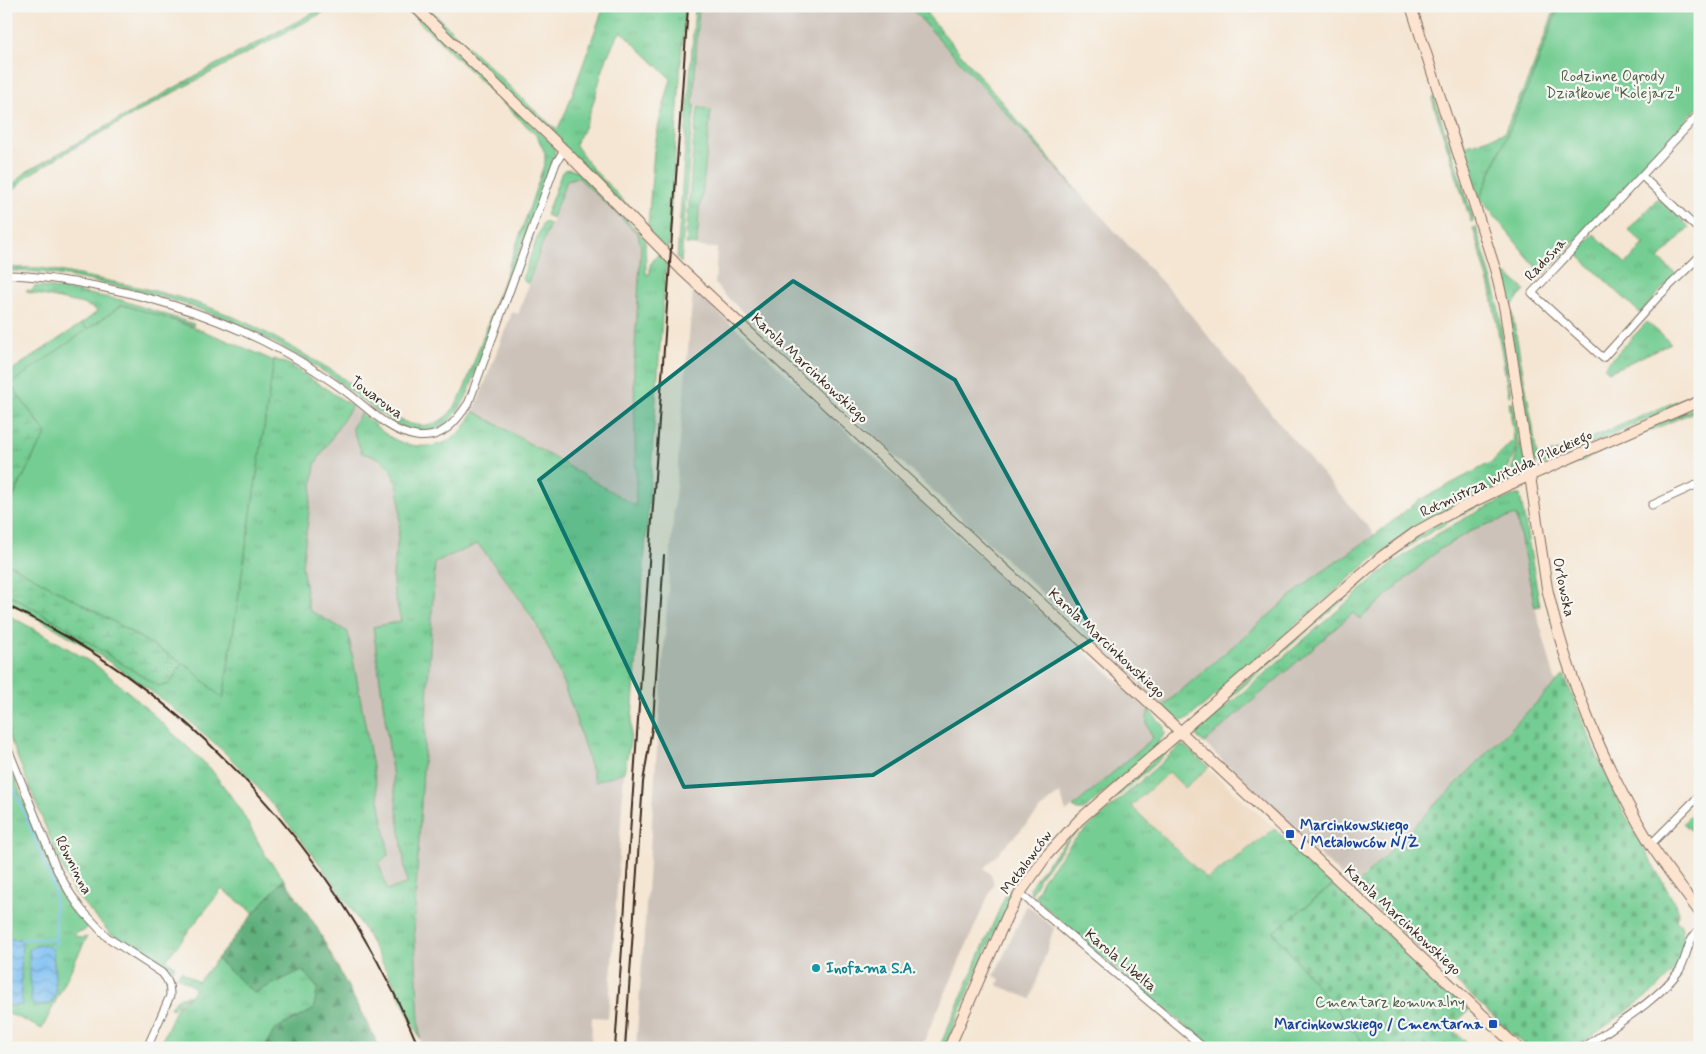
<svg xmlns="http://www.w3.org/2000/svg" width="1706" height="1054" font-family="Mynerve,sans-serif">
	<defs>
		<pattern id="grass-tufts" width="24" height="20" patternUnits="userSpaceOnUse" patternTransform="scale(1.25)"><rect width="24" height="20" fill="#75cd93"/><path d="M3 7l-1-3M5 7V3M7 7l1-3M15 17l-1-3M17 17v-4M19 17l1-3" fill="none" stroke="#66b07e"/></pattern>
		<pattern id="forest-firs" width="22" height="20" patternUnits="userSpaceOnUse" patternTransform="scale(1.25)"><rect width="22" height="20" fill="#60b07d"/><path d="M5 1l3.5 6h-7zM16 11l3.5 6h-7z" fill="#508f66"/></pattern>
		<pattern id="wetland-marsh" width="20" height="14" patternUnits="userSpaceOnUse" patternTransform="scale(1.25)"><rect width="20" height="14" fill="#75cd93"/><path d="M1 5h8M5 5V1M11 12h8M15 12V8" fill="none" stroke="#66b07e"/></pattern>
		<pattern id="cemetery-stones" width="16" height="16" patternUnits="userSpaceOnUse" patternTransform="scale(1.25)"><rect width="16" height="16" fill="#75cd93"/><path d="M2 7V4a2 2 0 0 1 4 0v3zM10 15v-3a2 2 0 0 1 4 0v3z" fill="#66b07e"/></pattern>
		<pattern id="water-waves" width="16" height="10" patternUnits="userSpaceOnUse" patternTransform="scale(1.25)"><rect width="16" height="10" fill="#7bbff2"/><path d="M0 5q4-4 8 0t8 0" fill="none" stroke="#669bc3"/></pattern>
	</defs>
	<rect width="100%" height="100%" fill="#f6f6f2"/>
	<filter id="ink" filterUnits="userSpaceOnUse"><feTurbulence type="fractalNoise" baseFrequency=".02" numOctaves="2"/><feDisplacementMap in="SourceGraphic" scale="10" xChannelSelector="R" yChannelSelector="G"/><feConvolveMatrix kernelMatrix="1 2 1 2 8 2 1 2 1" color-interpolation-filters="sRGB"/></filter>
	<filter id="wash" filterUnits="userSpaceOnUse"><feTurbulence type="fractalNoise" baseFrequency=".0096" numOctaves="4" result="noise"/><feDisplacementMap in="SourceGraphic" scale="20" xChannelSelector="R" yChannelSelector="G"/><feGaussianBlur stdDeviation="1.12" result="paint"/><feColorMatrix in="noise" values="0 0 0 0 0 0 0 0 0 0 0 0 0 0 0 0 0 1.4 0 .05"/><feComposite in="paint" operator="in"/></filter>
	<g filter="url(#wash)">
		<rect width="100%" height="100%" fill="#f5e6d3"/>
		<path fill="#eed6bb" d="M1207,768l68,61 -68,50 -76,-73 38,-34 17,16z"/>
		<path fill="#ccc2b9" d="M699,6h210l65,73 203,219 111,136 87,101 -66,46 -146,125 -337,-315 -103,-98 -8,-10 2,-35 -20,-1 2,-37 3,-14 9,-86 -18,-5z
			M578,177l60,57 3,12 -7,119 3,141 -163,-95 38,-99 6,2 49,-134z
			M693,291l55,47 217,205 184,167 -3,6 8,22 -88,74 -6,-19 -13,10 -63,65 7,7 3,8 -73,165h-285l37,-528z
			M352,406l9,7 -9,15 39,44 7,13 3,25 -8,68 8,43 -27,6 34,257 -21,6 -8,-27 10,-9 -41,-222 -39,-22 -7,-44 13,-102z
			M1516,515l19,92 21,76 -203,204 -149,-144 149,-130 7,6 80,-70 36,-21z
			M478,544l39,51 33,55 22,56 23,76 29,-10 -10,166 -6,80 -16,-1 -1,31 -46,-2v2h-122l-3,-9 -6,-114 21,-363z
			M1027,905l27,23 -23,71 -34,-14 3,-6 -6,-3z"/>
		<path fill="url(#grass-tufts)" stroke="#587c58" fill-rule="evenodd" d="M326,6h9l-168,90 -107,60 -31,19 -23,22v-6l20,-19 178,-101z
			M403,6h7l144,140 1,8 -86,237c-11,23 -25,44 -53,40 -27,-4 -69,-46 -95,-61 -38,-24 -79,-46 -122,-61 -33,-12 -68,-20 -103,-27 -28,-6 -60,-12 -90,-11v-3c11,0 23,-1 34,0 16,2 33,6 49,9 45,9 92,18 135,36 36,14 70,36 104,55 26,15 59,53 88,57 27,4 40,-17 49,-38l60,-166 20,-59v-9l-8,-17z
			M419,6h7l108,104 23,20 10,-21 37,-103h81l-17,245zM621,31l50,48 -11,40 -6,32 -6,75 -56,-58 -17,-24c23,-34 22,-79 46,-113z
			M695,6h4l-6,99 2,1 -5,38 -9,119 -4,-4z
			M909,6h36l-19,7 152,179z
			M1556,6h3l-24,65 -55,127 -4,-1 -26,-77 5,-4 10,30 39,-13 29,-65z
			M1434,97l40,124 -3,1 -39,-123z
			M698,107l13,3 -9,86 -3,14 -2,35 -11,-1 7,-99z
			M570,169l7,3 2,-1 66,68 1,35h4v-9l8,-11 8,7 -18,253 -18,229 -6,29 -29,10c-13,-44 -26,-89 -45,-130 -17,-39 -46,-75 -72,-108l-43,18 -21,363 6,114c-18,-38 -36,-75 -57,-111 -19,-32 -42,-63 -65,-92 -24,-30 -48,-59 -75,-85 -63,-59 -140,-110 -217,-150v-8l62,35 43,29 59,27 12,-21 7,4 34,32 51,-340 16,6 62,41 -37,58 -13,102 7,44 39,22 41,222 -10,9 8,27 20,-6 -34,-257 28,-6c-3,-14 -9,-31 -8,-46 3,-33 20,-93 -13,-116 -5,-3 -13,-4 -18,-6l-10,-25 9,-15c10,8 20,19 31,25 19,11 49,12 66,-4 7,-6 11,-15 16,-23l162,95 -2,-141 7,-119 -3,-12 -60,-57 -11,3 -15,38 -6,-3 16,-43 2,-2z
			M1658,198l31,29 -30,32 17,15 -36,39 -64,-60 18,-19 32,30 18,-20 -16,-14z
			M543,222l7,2 -22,60 -6,-5z
			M1476,227l21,71 14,98h-2l-18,-106 -18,-62z
			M1503,274l5,1 17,15 -14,17 22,121 3,24 3,5 29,-9 132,-57v5l-156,69 -6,-1 -5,-4 -32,-183z
			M35,286l32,4 54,10 73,24 -1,2 -71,-21 -34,24 -7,-5 16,-12 -2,-3 -12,-5 -56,-12v-2l5,1z
			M1647,322l24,21 -62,29 -5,-5z
			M1509,402h3l6,36 -4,17 -12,26v2l-129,75 -185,161 -8,2 -10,-6 1,-2 -8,-7 146,-125 66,-46 43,-34 74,-39 22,-23z
			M1700,405v4l-162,71 -3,9v-7l5,-6z
			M1520,439c4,24 11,30 -13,42l9,-24z
			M1505,491l2,2 -48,23 -38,22 -35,25 -192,166 -3,4 1,-6 191,-167 35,-25 38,-22z
			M1516,495h4l20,111 -5,1 -19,-92 -40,13 -36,21 -80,70 -7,-6 -149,130 -7,-6v-4l2,-3 190,-164c40,-28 81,-54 127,-71z
			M6,614l48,26 43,26 36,30 77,72 29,39 27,49 18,23 -30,34 -32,-24 -56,71 9,6 -4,6 -61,-39 -26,-29 -11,-14 -12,-25 -55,-136z
			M1149,710l15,17 1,7 -6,7 -1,4 -74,65h-6l-5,-3 80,-69c-5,-10 -9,-17 -4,-28z
			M1180,746h4l25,21 -24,21 -16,-16 -38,34 76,73 68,-50 58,56 -60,47 95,116h-156l-130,-107 -47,-44 7,-17 32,-40z
			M1165,750l2,3 -96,85 -32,40 -8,17 -1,-8c36,-54 86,-94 135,-137z
			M6,755c23,58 42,121 82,169v3l-4,4 -8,1 -1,4 6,2 6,-1 -45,92 -36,-17z
			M1010,891l3,1v3l-22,45 -47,108h-5l68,-156z
			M217,959l37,34 48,-23 16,19 -5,21 -38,19 -10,19h-100l-3,-2 -1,2h-9l2,-4 6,1 18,-40 11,-8 -8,3 -8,9 -3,-1c4,-8 11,-13 20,-12l5,-8 -18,-12 4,-5 17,11z"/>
		<path fill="url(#forest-firs)" stroke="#4e6d4e" d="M284,879l32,47 64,122h-115l10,-19 38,-19 5,-22 -16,-18 -48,23 -37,-34 37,-46z"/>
		<path fill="url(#wetland-marsh)" stroke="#587c58" d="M81,324l7,5 -78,55 37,50 -10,15 -31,63v-138z
			M6,562l105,58 71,43 -12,21 -12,2 -47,-29 -43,-29 -62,-35z"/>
		<path fill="url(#cemetery-stones)" stroke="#587c58" d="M1564,675l31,76 29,62 55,98 -3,9 5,5 3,15 -4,18 -8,15 -19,19 -78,56h-48l-173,-161z
			M1333,885l136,125 -18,18 21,20h-104l-95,-116z"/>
		<path fill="#75cd93" stroke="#587c58" d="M1559,6h141v99l-157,171 -63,-78 55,-127z
			M122,305c53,14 102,33 152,56l-51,338 -34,-32 -78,-47 -105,-58v-50l31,-63 10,-15 -37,-50z
			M1700,806v32l-17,-15z"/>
		<path fill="url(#water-waves)" stroke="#5b7488" d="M6,939h14l2,2 -1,31 1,33 -16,1z
			M44,944l9,6 3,43 -5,11 -17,2 -3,-6 -2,-50 6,-4z"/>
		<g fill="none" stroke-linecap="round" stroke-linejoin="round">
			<path stroke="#7bbff2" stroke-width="2" d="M6,769l48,118 2,55 -6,6
				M21,940l2,-1h32"/>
		</g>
	</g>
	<g filter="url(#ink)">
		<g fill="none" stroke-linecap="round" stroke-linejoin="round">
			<defs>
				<path id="street" d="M1700,113l-168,180 71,65 54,-60 43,-42
					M1642,176l58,55
					M6,275c23,0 46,4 68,7 83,14 163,40 234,84 14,9 28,18 41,28 20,15 41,38 67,42 26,4 40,-14 53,-34l87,-239 8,-13
					M1652,505l48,-22
					M6,744l51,126 13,23 11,16 26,28 55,36c7,8 8,13 8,23l-23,52
					M1651,844l49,-49
					M1020,893l184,155
					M1583,1048c32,-23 73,-46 96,-77 8,-12 8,-33 21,-41"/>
				<path id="secondary" d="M414,6l150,144 118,120 248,231 224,206 364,341
					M1411,6l85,266 9,39 42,277c19,87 58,181 104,257 15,23 33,46 49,68
					M949,1048l59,-134 12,-21 27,-38 32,-35 302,-263 35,-25 38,-21 52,-25 194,-85"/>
			</defs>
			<use href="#street" stroke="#7c6c5d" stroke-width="9"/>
			<use href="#secondary" stroke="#7c6c5d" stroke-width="12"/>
			<use href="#street" stroke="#fff" stroke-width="7"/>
			<use href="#secondary" stroke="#fde4d1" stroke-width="10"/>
			<path stroke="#3b2a1e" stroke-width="2" d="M6,605c187,87 335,255 413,443
				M615,1048l73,-1042
				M625,1048l18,-266 10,-60 11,-167"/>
		</g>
	</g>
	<path fill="#0f766e" fill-opacity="0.2" stroke="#0f766e" stroke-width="4" stroke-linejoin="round" d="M793,281l162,99 141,257 -223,138 -189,12 -145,-307z"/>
	<g fill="#1a4fb4" stroke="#f6f6f2" stroke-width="2">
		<rect x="1285" y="829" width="10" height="10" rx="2.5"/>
		<rect x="1488" y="1019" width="10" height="10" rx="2.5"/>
	</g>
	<circle fill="#0f9aa8" stroke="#f6f6f2" stroke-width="2" cx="816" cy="968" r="5"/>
	<g text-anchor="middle" stroke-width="4.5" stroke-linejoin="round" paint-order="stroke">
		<g font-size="15" fill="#4c5b41" stroke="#f6f6f2">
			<text x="1613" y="81">Rodzinne Ogrody<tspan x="1613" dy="17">Działkowe "Kolejarz"</tspan></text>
			<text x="1390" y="1007">Cmentarz komunalny</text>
		</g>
		<g font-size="15" fill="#3b2a1e" stroke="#f6f6f2">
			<text transform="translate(1545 259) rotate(-47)" y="5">Radosna</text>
			<text transform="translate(810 368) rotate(43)" y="5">Karola Marcinkowskiego</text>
			<text transform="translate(377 397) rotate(36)" y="5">Towarowa</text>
			<text transform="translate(1506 473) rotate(-25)" y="5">Rotmistrza Witolda Pileckiego</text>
			<text transform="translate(1564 587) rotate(78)" y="5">Orłowska</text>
			<text transform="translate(1107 643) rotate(43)" y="5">Karola Marcinkowskiego</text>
			<text transform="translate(1026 862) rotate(-54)" y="5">Metalowców</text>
			<text transform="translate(74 865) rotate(63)" y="5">Równinna</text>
			<text transform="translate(1403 920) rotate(43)" y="5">Karola Marcinkowskiego</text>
			<text transform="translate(1121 960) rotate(40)" y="5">Karola Libelta</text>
		</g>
		<g font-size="15" font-weight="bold" fill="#164399" stroke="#f6f6f2" text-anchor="start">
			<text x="1300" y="830">Marcinkowskiego<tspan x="1300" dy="17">/ Metalowców N/Ż</tspan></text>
			<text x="1483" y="1029" text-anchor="end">Marcinkowskiego / Cmentarna</text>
		</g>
		<g font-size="15" font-weight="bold" fill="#0d838f" stroke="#f6f6f2" text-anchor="start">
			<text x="826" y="973">Inofama S.A.</text>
		</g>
	</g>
	<rect width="1706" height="1054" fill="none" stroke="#f6f6f2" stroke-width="25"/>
</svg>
